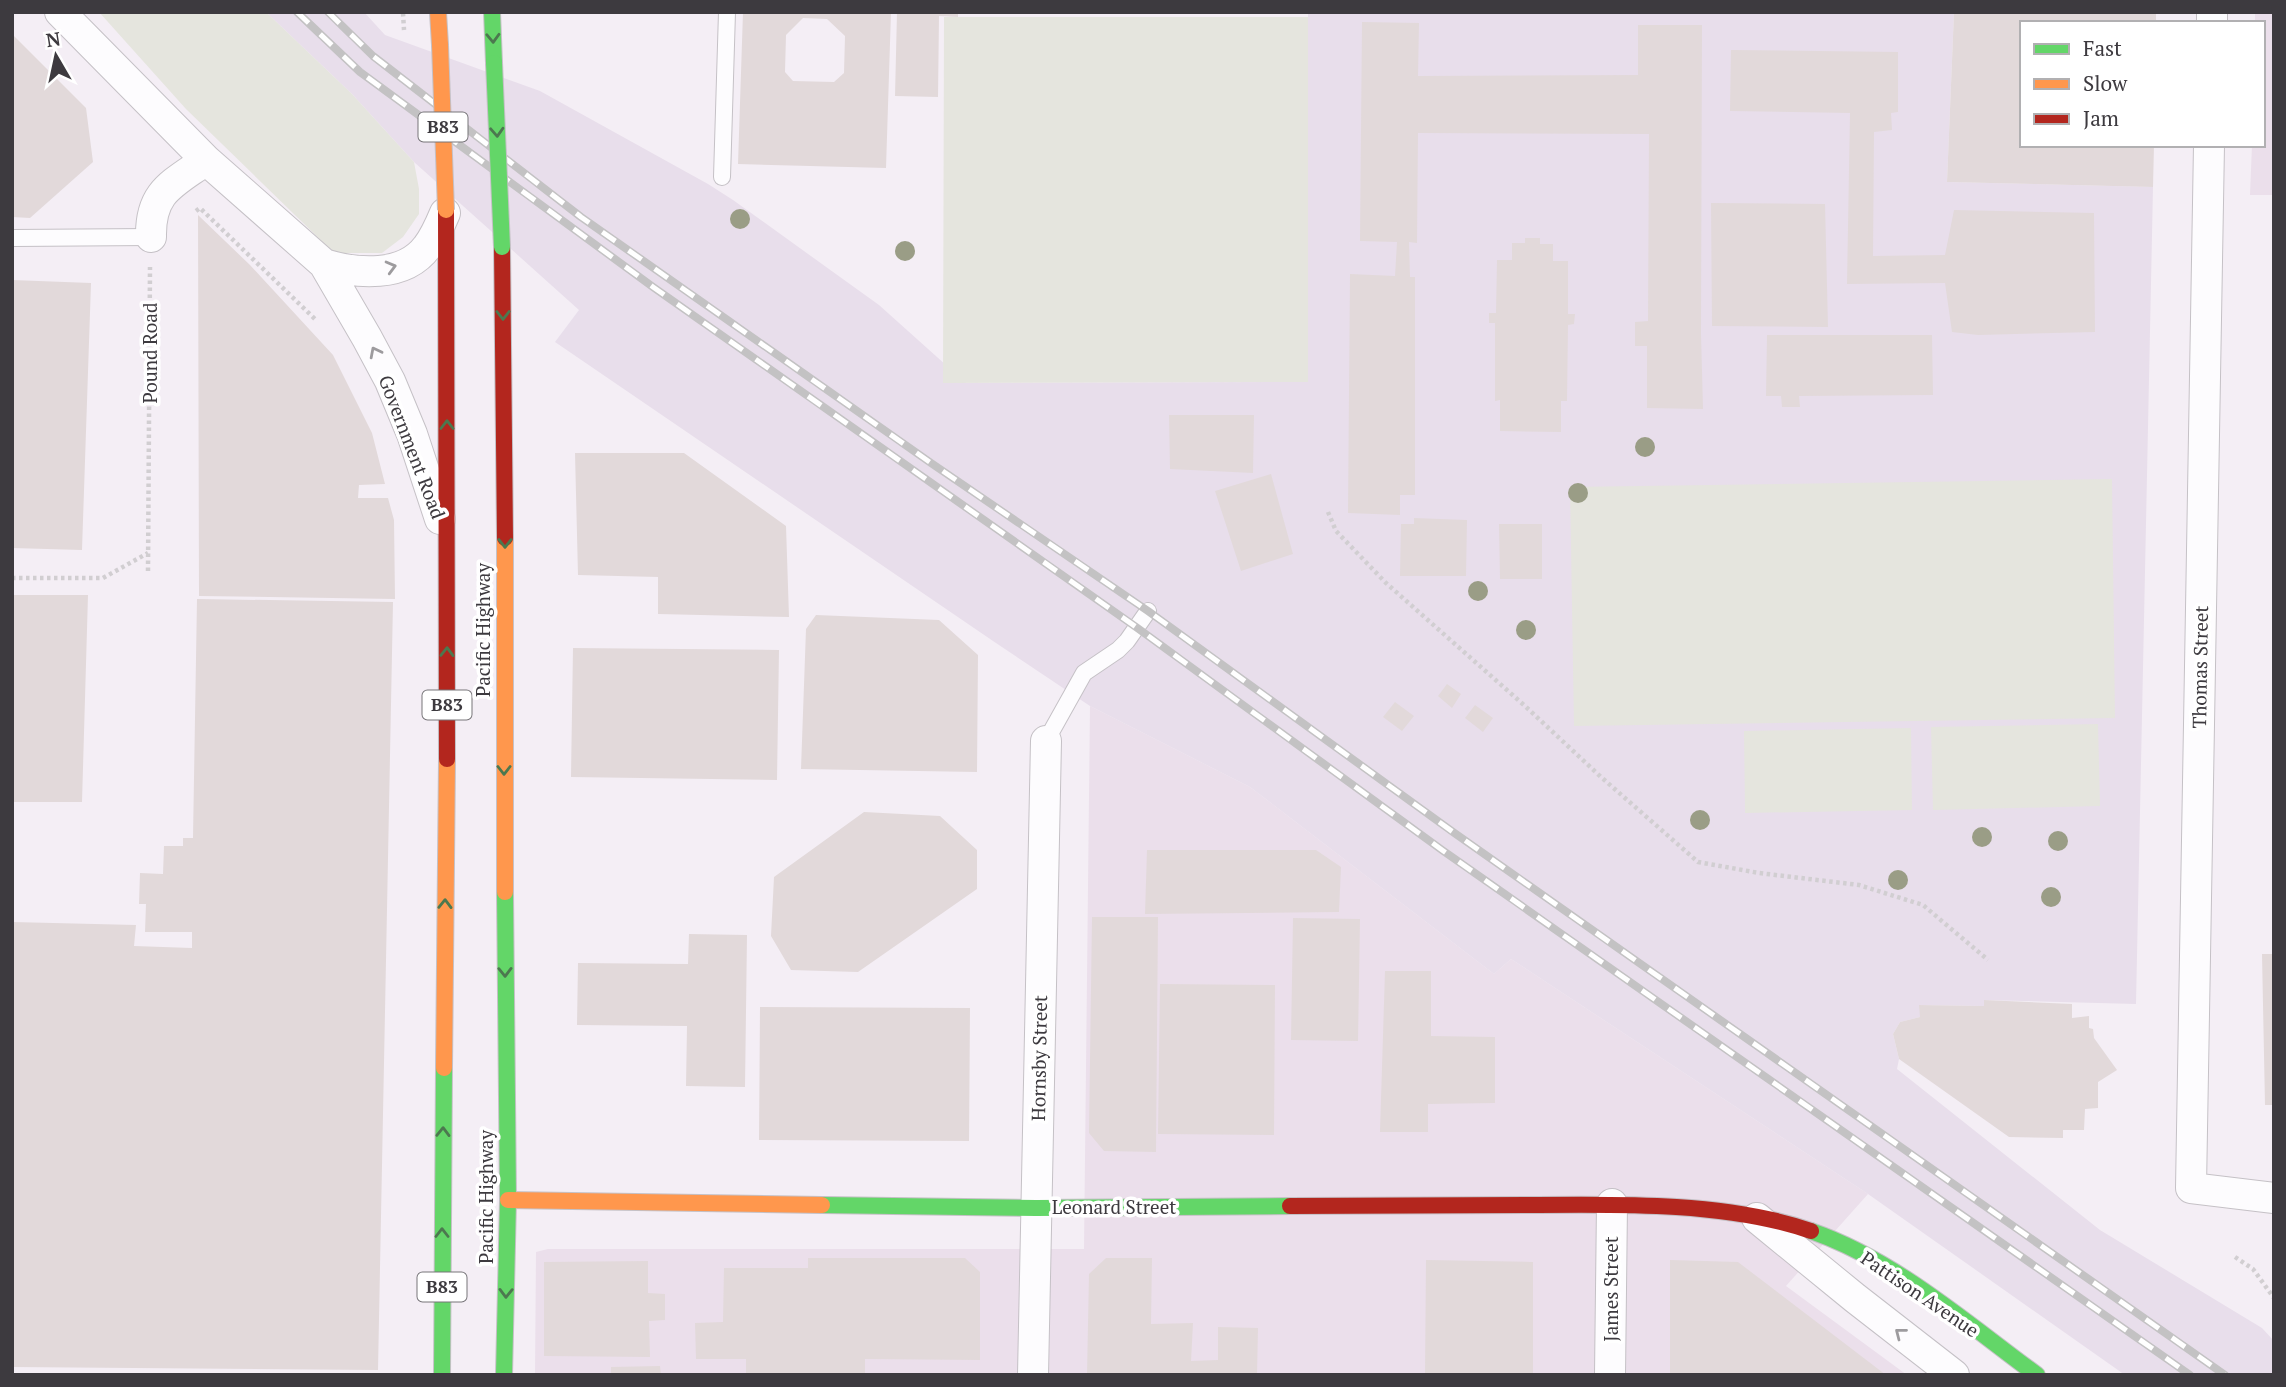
<svg xmlns="http://www.w3.org/2000/svg" width="2286" height="1387" font-family="'PT Serif',serif">
	<rect width="100%" height="100%" fill="#f4eef5"/>
	<path fill="#ebdfeb" d="M2255,12h19v183h-24l2,-50h11v-122h-8z
		M1090,706l160,81 244,187 17,-15 357,235 -82,92 121,89h-1372l1,-123 12,-3h536z"/>
	<path fill="#e8deeb" d="M266,12h98l21,23 155,56 168,93 25,16 146,105 87,78 341,-1 1,-370h646l-7,170 206,5 -17,817 -152,-4v6l-64,-1v12l-20,5 -7,12 6,25 -2,10 203,161 162,98 12,13v34h-149l-257,-181 -357,-235 -17,15 -244,-187 -160,-81 -97,-65 -438,-299 24,-32 -165,-148 -62,-68z"/>
	<path fill="#e5e5de" d="M99,12h167l86,82 62,68 5,27v25l-16,23 -21,16h-48l-148,-144z
		M944,17h364v365l-365,1z
		M2112,479l3,239 -541,8 -4,-239z
		M2098,724l2,82 -167,4 -2,-83z
		M1911,728l1,82 -167,3 -1,-82z"/>
	<path fill="#e2d9da" fill-rule="evenodd" d="M743,12h148l-5,156 -148,-4zM803,18l24,1 18,17 -1,37 -10,9 -41,-1 -8,-9 1,-37z
		M897,12h61v5l-19,-1 -1,81 -43,-1z
		M1954,12h202v11h-134v122h132l-1,42 -206,-5z
		M1362,22l57,1 -1,53 220,-1v-50h64l-1,309 2,75 -56,-1v-62h-12v-24l13,-1 1,-187 -231,-1 -1,110 -8,-1 1,35h5v218h-15v20l-52,-2 2,-239 45,2 2,-34 -37,-1z
		M12,34l74,74 7,54 -63,56 -18,-1z
		M1731,50l167,2v60l-7,1 1,17 -18,2 -1,124 72,-1 9,-45 140,3 1,119 -117,3 -26,-3 -7,-49 -98,1 3,-171 -120,-2z
		M1711,203l114,1 3,123 -116,-1z
		M198,215l52,50 83,90 39,78 13,51 -26,1 -1,13h30l6,22 1,79 -196,-3z
		M1525,238h15v6h13v17h15v53h7l-1,10 -6,1 -1,76h-6v31l-61,-1v-31l-5,1v-78h-6v-10h7l1,-53h15v-17h13z
		M12,280l79,3 -9,267 -70,-2z
		M1767,335h165l1,60 -134,1 1,11h-18l-1,-11h-15z
		M1169,415h85l-1,58 -83,-4z
		M575,453h109l102,73 3,91 -131,-3v-37l-80,-2z
		M1271,474l22,80 -52,17 -26,-80z
		M1414,518l53,2 -1,56h-66l1,-52h13z
		M1499,524h43v55h-42z
		M12,595h76l-6,207h-70z
		M197,599l196,3 -15,768 -366,-3v-445l124,3 -2,21 58,2v-16h-47l1,-28h-7l1,-31 23,1 1,-28h19v-8h10z
		M816,615l123,5 39,35 -1,117 -176,-3 5,-140z
		M573,648l206,2 -2,130 -206,-3z
		M1447,684l14,10 -9,14 -14,-12z
		M1395,702l19,14 -12,15 -19,-14z
		M1475,705l18,13 -10,14 -18,-14z
		M864,812l76,4 37,34v39l-119,83 -67,-2 -20,-34 3,-59z
		M1147,850h169l25,17 -2,45 -194,2z
		M1092,917h66l-2,235 -52,-1 -15,-18z
		M1293,918l67,1 -2,122 -67,-1z
		M689,934l58,1 -2,152 -59,-1 1,-60 -110,-1 1,-62 110,1z
		M2262,954h12v151h-9z
		M1385,971h46v65l64,1v66l-67,1v28h-48z
		M1160,984l115,1 -1,150 -116,-1z
		M1984,1000l88,4v14l17,-2v12l4,1 1,9 23,32 -19,12v26l-13,1 -1,21h-21v8l-54,-1 -110,-78 -6,-25 7,-12 20,-5 -1,-12 65,1z
		M760,1007l210,1 -1,133 -210,-1z
		M808,1258h157l15,14v88l-115,-1v16h-119v-16h-50l-1,-36 28,-1 1,-54h84z
		M1106,1258h46l-1,66 42,-1 -2,38 27,-1v-33l40,1 -1,47h-170l2,-101z
		M1426,1260l107,2v113h-108z
		M1670,1260l68,2 148,113h-216z
		M648,1261v32l17,1v26l-16,1 1,36 -106,-1v-94z
		M660,1366l1,9h-50v-8z"/>
	<g fill="none" stroke-linecap="round" stroke-linejoin="round">
		<defs>
			<path id="lane" d="M722,177l5,-165
				M12,238l139,-1
				M1046,741l38,-68 34,-23 9,-9 21,-30"/>
			<path id="street" d="M60,12l146,148 118,104 43,74 23,43 22,53 28,85
				M2212,23v-11
				M2209,145l-18,1043 83,10
				M151,237c-1,-46 22,-53 55,-77
				M324,264c33,10 80,14 103,-17 8,-10 13,-22 18,-34
				M1757,1218l98,80 99,77
				M1033,1375l13,-634
				M1610,1375l2,-171"/>
			<path id="fast" d="M492,12l2,51
				M822,1205l214,3 254,-2
				M1811,1231c84,29 155,92 226,144
				M442,1375l2,-307
				M504,1375l4,-175 -3,-308"/>
			<path id="slow" d="M438,12l2,33
				M505,538v354
				M444,1068l3,-309
				M508,1200l314,5"/>
			<path id="jam" d="M446,210l1,549
				M502,247l3,291
				M1290,1206c80,0 160,-1 241,-1 88,-1 197,-3 280,26"/>
		</defs>
		<use href="#lane" stroke="#c5c1c6" stroke-width="18"/>
		<use href="#street" stroke="#c5c1c6" stroke-width="32"/>
		<use href="#fast" stroke="#c5c1c6" stroke-width="18"/>
		<use href="#slow" stroke="#c5c1c6" stroke-width="18"/>
		<use href="#jam" stroke="#c5c1c6" stroke-width="18"/>
		<path stroke="#d1ced1" stroke-width="4.5" stroke-dasharray="3.5 3.5" stroke-linecap="butt" d="M196,211l4,-3 116,112
			M1328,512l8,19 50,52 139,123 76,71 97,85 61,11 100,12 64,20 65,55
			M148,571l2,-304
			M12,578h91l45,-25
			M2235,1257l18,12 21,29"/>
		<use href="#lane" stroke="#fdfcfe" stroke-width="16"/>
		<use href="#street" stroke="#fdfcfe" stroke-width="30"/>
		<use href="#fast" stroke="#63d668" stroke-width="16"/>
		<use href="#slow" stroke="#ff974d" stroke-width="16"/>
		<use href="#jam" stroke="#b3261e" stroke-width="16"/>
		<defs>
			<path id="rail" d="M297,12l63,60 293,215 483,340 306,223 748,525
				M328,12l45,44 208,161 350,246 217,148 305,221 772,543"/>
		</defs>
		<use href="#rail" stroke="#c3c2c3" stroke-width="8"/>
		<use href="#rail" stroke="#fff" stroke-width="5" stroke-dasharray="16" stroke-linecap="butt"/>
		<defs>
			<path id="fast-bridge" d="M494,63l8,184"/>
			<path id="slow-bridge" d="M440,45l6,165"/>
		</defs>
		<use href="#fast-bridge" stroke="#c5c1c6" stroke-width="18" stroke-linecap="butt"/>
		<use href="#slow-bridge" stroke="#c5c1c6" stroke-width="18" stroke-linecap="butt"/>
		<path stroke="#d1ced1" stroke-width="4.5" stroke-dasharray="3.5 3.5" stroke-linecap="butt" d="M403,13l1,17"/>
		<use href="#fast-bridge" stroke="#63d668" stroke-width="16"/>
		<use href="#slow-bridge" stroke="#ff974d" stroke-width="16"/>
	</g>
	<g fill="#9a9d86">
		<circle cx="740" cy="219" r="10"/>
		<circle cx="905" cy="251" r="10"/>
		<circle cx="1645" cy="447" r="10"/>
		<circle cx="1578" cy="493" r="10"/>
		<circle cx="1478" cy="591" r="10"/>
		<circle cx="1526" cy="630" r="10"/>
		<circle cx="1700" cy="820" r="10"/>
		<circle cx="1982" cy="837" r="10"/>
		<circle cx="2058" cy="841" r="10"/>
		<circle cx="1898" cy="880" r="10"/>
		<circle cx="2051" cy="897" r="10"/>
	</g>
	<defs><path id="oneway-chevron" d="M-2-3.5L2.5 0L-2 3.5" fill="none" stroke-width="1.6" stroke-linecap="round" stroke-linejoin="round" transform="scale(1.75)"/></defs>
	<g stroke="#4c784f">
		<use href="#oneway-chevron" transform="translate(493 38) rotate(88)"/>
		<use href="#oneway-chevron" transform="translate(497 132) rotate(87)"/>
		<use href="#oneway-chevron" transform="translate(503 315) rotate(90)"/>
		<use href="#oneway-chevron" transform="translate(447 425) rotate(-90)"/>
		<use href="#oneway-chevron" transform="translate(505 543) rotate(90)"/>
		<use href="#oneway-chevron" transform="translate(447 652) rotate(-89)"/>
		<use href="#oneway-chevron" transform="translate(504 770) rotate(90)"/>
		<use href="#oneway-chevron" transform="translate(445 904) rotate(-89)"/>
		<use href="#oneway-chevron" transform="translate(505 972) rotate(89)"/>
		<use href="#oneway-chevron" transform="translate(443 1132) rotate(-89)"/>
		<use href="#oneway-chevron" transform="translate(442 1233) rotate(-90)"/>
		<use href="#oneway-chevron" transform="translate(506 1293) rotate(91)"/>
	</g>
	<g stroke="#9d9b9e">
		<use href="#oneway-chevron" transform="translate(391 267) rotate(-15)"/>
		<use href="#oneway-chevron" transform="translate(375 352) rotate(-117)"/>
		<use href="#oneway-chevron" transform="translate(1900 1333) rotate(-142)"/>
	</g>
	<g text-anchor="middle" stroke-width="7" stroke-linejoin="round" paint-order="stroke">
		<g fill="#fff" stroke="#777579" stroke-width="2">
			<rect x="418.5" y="112.5" width="49" height="29" rx="5"/>
			<rect x="422.5" y="690.5" width="49" height="29" rx="5"/>
			<rect x="417.5" y="1272.5" width="49" height="29" rx="5"/>
		</g>
		<g font-size="18" font-weight="bold" fill="#3d3a3f">
			<text x="443" y="133">B83</text>
			<text x="447" y="711">B83</text>
			<text x="442" y="1293">B83</text>
		</g>
		<g font-size="19" fill="#3d3a3f" stroke="#fff">
			<text transform="translate(150 353) rotate(-90)" y="7">Pound Road</text>
			<text transform="translate(412 447) rotate(69)" y="7">Government Road</text>
			<text transform="translate(483 630) rotate(-90)" y="7">Pacific Highway</text>
			<text transform="translate(2200 667) rotate(-89)" y="7">Thomas Street</text>
			<text transform="translate(1039 1058) rotate(-89)" y="7">Hornsby Street</text>
			<text transform="translate(486 1197) rotate(-90)" y="7">Pacific Highway</text>
			<text x="1114" y="1214">Leonard Street</text>
			<text transform="translate(1611 1289) rotate(-90)" y="7">James Street</text>
			<text transform="translate(1920 1294) rotate(34)" y="7">Pattison Avenue</text>
		</g>
	</g>
	<rect width="2286" height="1387" fill="none" stroke="#3d3a3f" stroke-width="28"/>
	<rect x="2020" y="21" width="245" height="126" fill="#ffffff" stroke="#b1b0b2" stroke-width="2"/>
	<rect x="2034" y="44" width="35" height="10" fill="#63d668" stroke="#b1b0b2" stroke-width="2"/>
	<text x="2083" y="56" font-size="21" fill="#3d3a3f">Fast</text>
	<rect x="2034" y="79" width="35" height="10" fill="#ff974d" stroke="#b1b0b2" stroke-width="2"/>
	<text x="2083" y="91" font-size="21" fill="#3d3a3f">Slow</text>
	<rect x="2034" y="114" width="35" height="10" fill="#b3261e" stroke="#b1b0b2" stroke-width="2"/>
	<text x="2083" y="126" font-size="21" fill="#3d3a3f">Jam</text>
	<g transform="translate(56 56) rotate(351)" stroke="#ffffff" stroke-width="5" paint-order="stroke">
	<path d="M0-5L12 26L0 18L-12 26Z" fill="#3d3a3f"/>
	<text y="-10" font-size="19" font-weight="bold" text-anchor="middle" fill="#3d3a3f">N</text>
	</g>
</svg>
